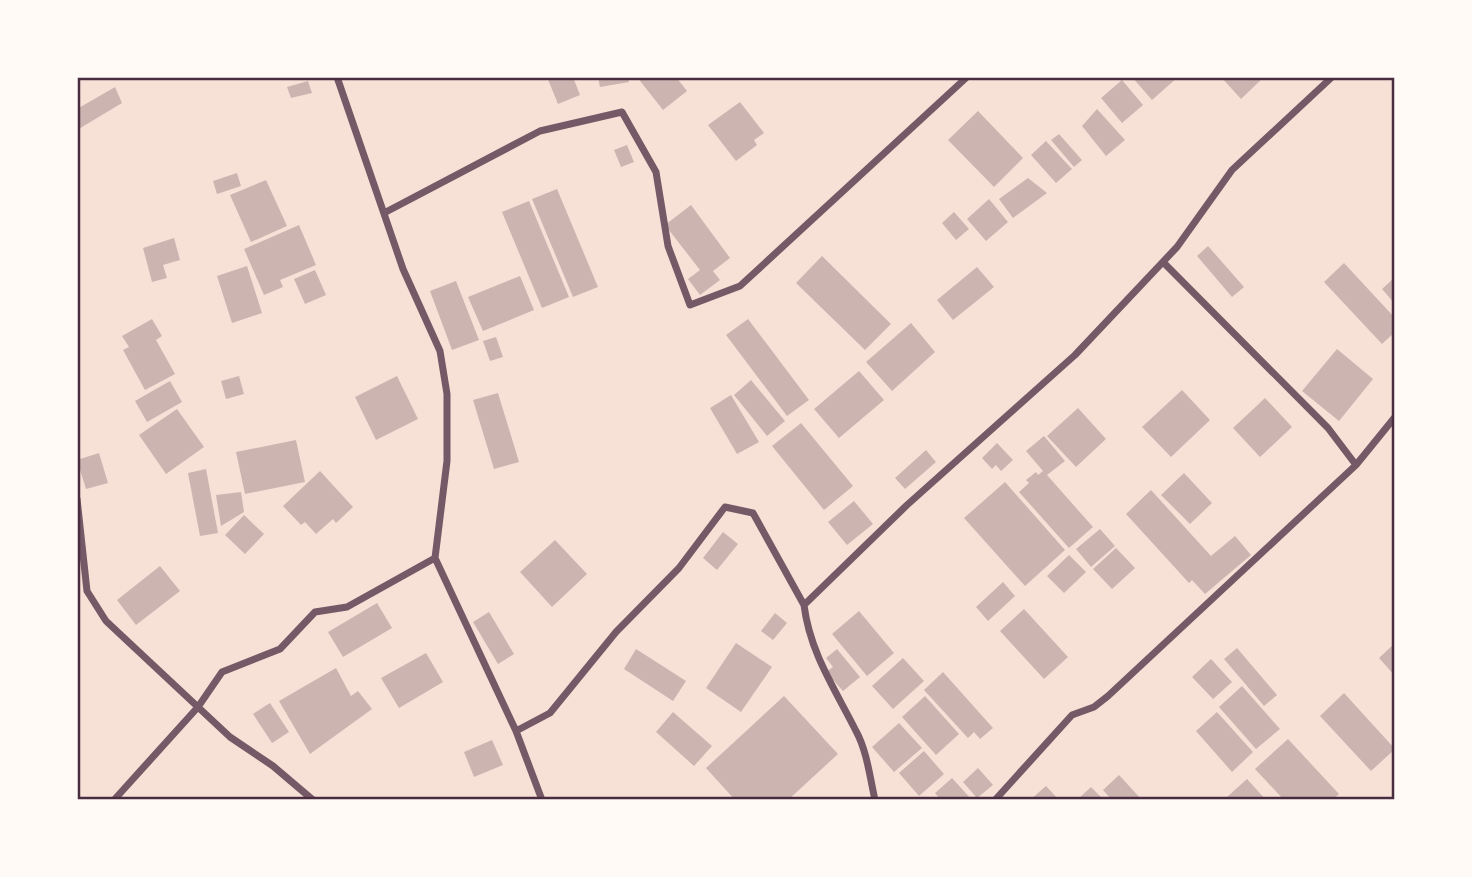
<svg xmlns="http://www.w3.org/2000/svg" width="1472" height="877" font-family="Manrope,sans-serif">
	<rect width="100%" height="100%" fill="#f7e1d7"/>
	<path fill="#ccb4b1" d="M547,77h26l7,18 -22,9z
		M598,77h30l1,5 -29,5z
		M637,77h39l11,14 -24,19z
		M1132,77h46l-26,23z
		M1221,77h43l-23,22z
		M1122,80l21,25 -21,18 -21,-25z
		M308,81l4,12 -21,5 -4,-11z
		M115,87l7,16 -45,27v-21z
		M740,102l24,31 -10,7 3,5 -21,16 -28,-36z
		M1097,109l28,31 -19,16 -24,-30z
		M978,111l45,47 -29,29 -46,-47z
		M1059,134l23,26 -8,7 -23,-27z
		M1046,141l26,28 -16,14 -25,-28z
		M627,145l7,17 -13,5 -7,-17z
		M237,173l4,13 -24,8 -4,-13z
		M1028,178l19,15 -34,25 -14,-19z
		M266,180l21,46 -36,16 -21,-47z
		M557,189l41,98 -25,10 -41,-98z
		M989,199l19,23 -22,19 -19,-22z
		M529,201l40,96 -27,11 -40,-96z
		M691,205l39,53 -17,13 7,9 -20,15 -12,-16 12,-9 -35,-45z
		M954,212l15,17 -13,11 -14,-17z
		M299,225l17,40 -36,15 3,7 -19,8 -20,-46z
		M174,238l6,22 -17,5 4,13 -15,4 -9,-34z
		M1208,246l36,41 -12,10 -35,-41z
		M822,256l69,68 -26,26 -69,-67z
		M1344,263l51,55v14l-13,12 -58,-62z
		M247,266l15,47 -30,10 -15,-47z
		M977,267l17,20 -41,33 -16,-20z
		M315,270l11,25 -21,9 -11,-25z
		M520,276l14,34 -51,21 -15,-34z
		M1395,277v27l-13,-15z
		M456,281l23,59 -27,10 -22,-59z
		M152,319l10,17 -6,4 19,34 -30,16 -22,-40 6,-3 -7,-11z
		M748,319l61,81 -22,16 -61,-81z
		M911,323l24,29 -43,39 -26,-29z
		M496,337l7,20 -13,4 -7,-20z
		M1337,349l36,30 -34,42 -37,-30z
		M859,371l25,29 -45,38 -25,-29z
		M239,376l5,18 -18,5 -5,-18z
		M397,376l21,43 -42,21 -21,-43z
		M751,380l34,41 -18,15 -33,-41z
		M170,381l12,21 -35,20 -12,-21z
		M1182,390l28,30 -39,37 -29,-30z
		M498,393l21,69 -25,7 -21,-69z
		M731,395l28,47 -22,12 -27,-46z
		M1265,398l27,29 -32,30 -27,-29z
		M1078,408l28,31 -30,28 -29,-31z
		M177,409l27,38 -38,27 -27,-39z
		M801,423l52,63 -29,24 -52,-64z
		M1044,436l21,25 -18,14 46,52 -24,21 -50,-56 10,-9 -3,-3 10,-8 2,3 5,-4 -17,-20z
		M296,440l9,42 -60,12 -9,-42z
		M997,443l16,17 -12,11 -5,-6 -4,4 -10,-11z
		M926,450l10,12 -31,27 -10,-11z
		M99,453l9,30 -22,6 -9,-29z
		M206,469l12,64 -18,3 -12,-63z
		M320,471l33,36 -17,16 -3,-4 -17,15 -11,-12 -4,3 -18,-19z
		M1184,473l28,30 -22,21 -29,-29z
		M1005,482l60,68 -40,36 -61,-68z
		M1151,490l60,66 24,-20 16,19 -46,39 -13,-14 -3,3 -63,-69z
		M241,492l3,20 -23,14 -5,-31z
		M854,501l19,23 -26,21 -19,-23z
		M244,515l20,19 -19,20 -20,-19z
		M1100,529l15,17 -24,21 -15,-18z
		M723,532l15,12 -21,26 -14,-12z
		M555,540l32,34 -35,33 -32,-35z
		M1116,548l19,20 -23,21 -19,-20z
		M1069,555l17,17 -22,21 -17,-17z
		M160,566l20,25 -44,34 -19,-25z
		M1003,582l12,14 -27,25 -12,-14z
		M377,603l15,25 -49,29 -15,-25z
		M1024,609l44,48 -24,22 -44,-48z
		M859,611l35,42 -27,23 -35,-42z
		M489,612l25,42 -16,10 -25,-42z
		M775,613l12,10 -14,17 -12,-9z
		M736,643l36,24 -31,45 -35,-24z
		M1395,643v33l-16,-18z
		M1237,648l40,47 -13,11 -40,-47z
		M636,649l50,32 -13,20 -49,-32z
		M837,649l23,28 -17,14 -17,-19 7,-5 -7,-9z
		M426,653l17,29 -44,26 -18,-30z
		M903,658l21,23 -31,28 -21,-23z
		M1211,659l21,23 -19,17 -21,-22z
		M336,668l15,28 7,-5 14,18 -62,45 -31,-53z
		M943,672l50,56 -13,11 -6,-7 -6,6 -44,-48z
		M1242,686l38,43 -24,20 -37,-42z
		M1344,693l51,56 -24,22 -51,-55z
		M784,696l54,58 -50,46h-53l-29,-32z
		M925,696l34,38 -23,21 -34,-38z
		M270,703l19,29 -17,11 -19,-29z
		M673,712l39,34 -18,20 -38,-34z
		M1217,712l36,40 -21,20 -36,-41z
		M899,723l23,25 -28,24 -22,-25z
		M1288,739l51,55 -7,6h-48l-29,-31z
		M492,740l11,25 -29,12 -10,-25z
		M924,751l20,23 -25,22 -20,-23z
		M978,768l15,17 -16,13 -14,-16z
		M1119,775l23,25h-30l-9,-10z
		M952,778l20,22h-31l-6,-7z
		M1247,779l19,21h-37l-2,-3z
		M1046,786l13,14h-29z
		M1091,787l13,13h-27z"/>
	<g fill="none" stroke-linecap="round" stroke-linejoin="round">
		<path stroke="#755966" stroke-width="7" d="M337,77l66,192 37,82 7,43v67l-12,97 81,173 26,69
			M384,213l156,-82 82,-19 34,60 12,74 22,59 50,-19 227,-209
			M1163,262l165,166 28,37
			M77,499l10,92 19,30 124,116 43,29 40,34
			M516,731l34,-18 66,-81 63,-64 46,-61 28,6 51,92
			M114,800l84,-93 24,-35 58,-23 35,-37 32,-5 88,-49
			M875,800c-5,-22 -8,-49 -19,-69 -21,-42 -46,-78 -52,-126l103,-100 168,-150 102,-108 55,-77 100,-93
			M995,800l77,-85 22,-8 14,-11 248,-231 39,-48"/>
	</g>
	<rect width="1472" height="877" fill="none" stroke="#fffaf5" stroke-width="158"/>
	<rect x="79" y="79" width="1314" height="719" fill="none" stroke="#4a2c40" stroke-width="2.5"/>
</svg>
